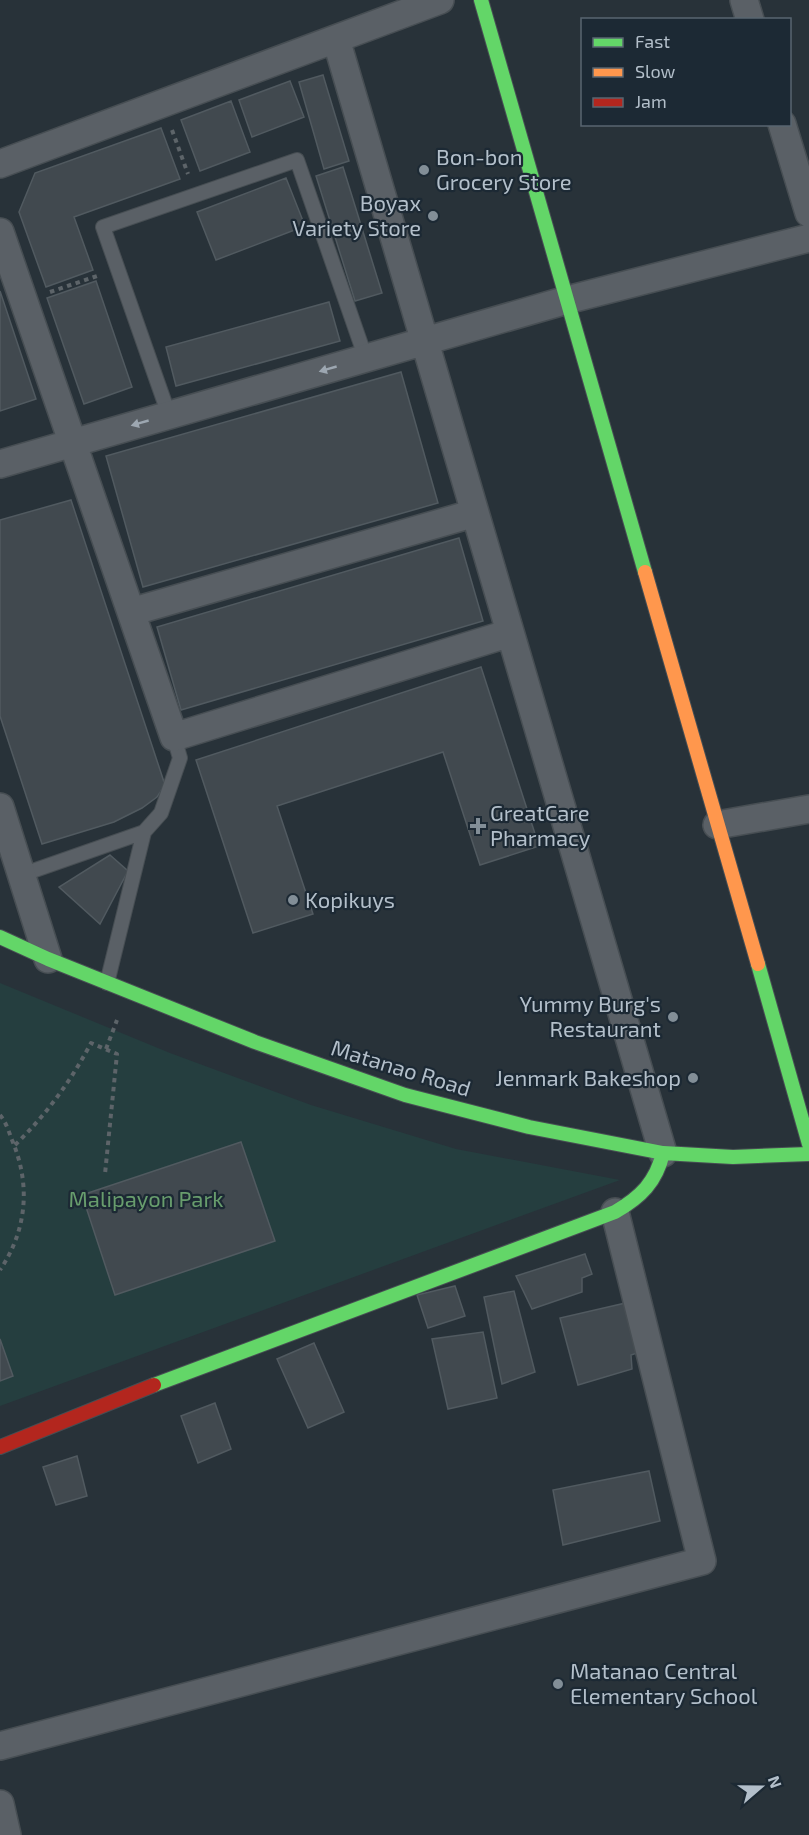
<svg xmlns="http://www.w3.org/2000/svg" width="809" height="1835" font-family="'Exo 2',sans-serif">
	<rect width="100%" height="100%" fill="#283239"/>
	<path fill="#253e3f" d="M0,983l170,70 141,52 145,44 164,31 -620,226z"/>
	<path fill="#41494f" stroke="#515a60" stroke-width="1.5" d="M323,75l26,86 -25,8 -25,-87z
		M290,81l14,36 -52,20 -13,-37z
		M231,101l19,51 -50,19 -19,-51z
		M161,128l19,51 -106,38 19,53 -47,17 -27,-75 16,-39z
		M343,167l39,126 -27,8 -39,-125z
		M286,178l19,48 -89,34 -19,-48z
		M96,281l36,106 -48,17 -37,-106z
		M0,291l36,108 -36,12z
		M329,302l11,39 -164,45 -10,-39z
		M401,372l37,131 -295,84 -37,-131z
		M71,500l94,285 -8,12 -15,11 -28,14 -72,22 -42,-128v-196z
		M459,538l24,83 -302,89 -24,-83z
		M481,667l58,179 -59,19 -37,-113 -166,54 36,108 -60,19 -57,-173z
		M110,855l18,16 -28,53 -41,-37z
		M241,1142l34,99 -160,54 -33,-100z
		M585,1254l7,20 -10,4v14l-50,17 -16,-33z
		M455,1286l10,30 -37,12 -11,-33z
		M514,1291l21,81 -33,12 -18,-87z
		M630,1302l10,50 -9,3 1,14 -54,16 -18,-67z
		M483,1332l14,66 -49,11 -16,-70z
		M0,1339l13,37 -13,5z
		M314,1343l30,69 -36,16 -31,-69z
		M215,1403l16,46 -33,14 -17,-47z
		M77,1456l10,40 -31,9 -13,-38z
		M649,1471l11,50 -97,24 -10,-55z"/>
	<g fill="none" stroke-linecap="round" stroke-linejoin="round">
		<defs>
			<path id="lane" d="M169,415l-66,-188 194,-67 69,199
				M21,875l123,-43
				M107,983l37,-151 17,-19 19,-55 -6,-21"/>
			<path id="street" d="M744,0l6,20
				M336,39l327,1114
				M782,124l27,89
				M0,164l440,-164
				M0,232l174,505 336,-104
				M0,464l567,-164 242,-62
				M131,612l344,-99
				M0,807l48,152
				M717,825l92,-16
				M0,1746l702,-185 -87,-349
				M0,1804l7,31"/>
			<path id="fast" d="M481,0l164,572
				M0,937l48,22 207,83 150,53 124,32 134,26 70,4 76,-3
				M758,964l51,180
				M154,1385l461,-173c26,-15 41,-30 48,-59"/>
			<path id="slow" d="M645,572l113,392"/>
			<path id="jam" d="M0,1447l154,-62"/>
		</defs>
		<use href="#lane" stroke="#474e53" stroke-width="16"/>
		<use href="#street" stroke="#474e53" stroke-width="30"/>
		<use href="#fast" stroke="#474e53" stroke-width="16"/>
		<use href="#slow" stroke="#474e53" stroke-width="16"/>
		<use href="#jam" stroke="#474e53" stroke-width="16"/>
		<path stroke="#5d6469" stroke-width="4" stroke-dasharray="4.5 4.5" stroke-linecap="butt" d="M172,130l16,44
			M50,292l47,-16
			M106,1049l11,-29
			M0,1115c6,7 9,17 12,25 19,45 15,90 -12,130
			M15,1145c31,-30 56,-64 76,-102l26,11 -12,120"/>
		<use href="#lane" stroke="#5a6066" stroke-width="14"/>
		<use href="#street" stroke="#5a6066" stroke-width="27"/>
		<use href="#fast" stroke="#63d668" stroke-width="14"/>
		<use href="#slow" stroke="#ff974d" stroke-width="14"/>
		<use href="#jam" stroke="#b3261e" stroke-width="14"/>
	</g>
	<defs><path id="oneway-solid" d="M-6-.8H1V-3.2L6.5 0L1 3.2V.8H-6Z" transform="scale(1.5)"/></defs>
	<g fill="#9da7b1">
		<use href="#oneway-solid" transform="translate(328 369) rotate(164)"/>
		<use href="#oneway-solid" transform="translate(140 423) rotate(164)"/>
	</g>
	<g fill="#828e97" stroke="#1c2934" stroke-width="2">
		<circle cx="424" cy="170" r="6"/>
		<circle cx="433" cy="216" r="6"/>
		<path d="M475 817h6v6h6v6h-6v6h-6v-6h-6v-6h6z"/>
		<circle cx="293" cy="900" r="6"/>
		<circle cx="673" cy="1017" r="6"/>
		<circle cx="693" cy="1078" r="6"/>
		<circle cx="558" cy="1684" r="6"/>
	</g>
	<g text-anchor="middle" stroke-width="4.5" stroke-linejoin="round" paint-order="stroke">
		<g font-size="22" fill="#b3bfca" stroke="#1c2934" text-anchor="start">
			<text x="436" y="165">Bon-bon<tspan x="436" dy="25">Grocery Store</tspan></text>
			<text x="421" y="211" text-anchor="end">Boyax<tspan x="421" dy="25">Variety Store</tspan></text>
			<text x="490" y="821">GreatCare<tspan x="490" dy="25">Pharmacy</tspan></text>
			<text x="305" y="908">Kopikuys</text>
			<text x="661" y="1012" text-anchor="end">Yummy Burg's<tspan x="661" dy="25">Restaurant</tspan></text>
			<text x="681" y="1086" text-anchor="end">Jenmark Bakeshop</text>
			<text x="570" y="1679">Matanao Central<tspan x="570" dy="25">Elementary School</tspan></text>
		</g>
		<g font-size="22" fill="#b3bfca" stroke="#1c2934">
			<text transform="translate(401 1068) rotate(17)" y="8">Matanao Road</text>
		</g>
		<g font-size="22" fill="#689d6d" stroke="#1c2934">
			<text x="146" y="1207">Malipayon Park</text>
		</g>
	</g>
	<rect x="581" y="18" width="210" height="108" fill="#1c2934" stroke="#586570" stroke-width="1.5"/>
	<rect x="593" y="38" width="30" height="9" fill="#63d668" stroke="#586570" stroke-width="1.5"/>
	<text x="635" y="48" font-size="18" fill="#b3bfca">Fast</text>
	<rect x="593" y="68" width="30" height="9" fill="#ff974d" stroke="#586570" stroke-width="1.5"/>
	<text x="635" y="78" font-size="18" fill="#b3bfca">Slow</text>
	<rect x="593" y="98" width="30" height="9" fill="#b3261e" stroke="#586570" stroke-width="1.5"/>
	<text x="635" y="108" font-size="18" fill="#b3bfca">Jam</text>
	<g transform="translate(761 1787) rotate(70)" stroke="#1c2934" stroke-width="4.5" paint-order="stroke">
	<path d="M0-4.5L10 22L0 15L-10 22Z" fill="#b3bfca"/>
	<text y="-9" font-size="16" font-weight="bold" text-anchor="middle" fill="#b3bfca">N</text>
	</g>
</svg>
